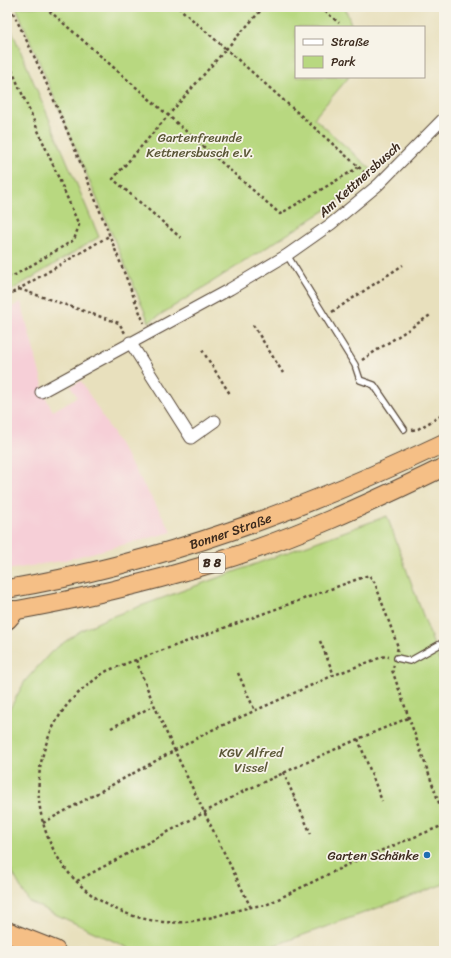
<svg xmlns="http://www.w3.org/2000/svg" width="451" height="958" font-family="Sriracha,sans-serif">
	<rect width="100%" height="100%" fill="#f7f3e8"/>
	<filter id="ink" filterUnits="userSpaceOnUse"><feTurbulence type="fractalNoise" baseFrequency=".025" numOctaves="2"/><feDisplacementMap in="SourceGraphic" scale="8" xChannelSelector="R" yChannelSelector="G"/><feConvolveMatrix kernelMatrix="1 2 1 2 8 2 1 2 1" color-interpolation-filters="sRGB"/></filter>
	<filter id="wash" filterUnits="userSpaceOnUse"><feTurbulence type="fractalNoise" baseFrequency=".012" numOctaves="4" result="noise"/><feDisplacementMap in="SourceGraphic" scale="16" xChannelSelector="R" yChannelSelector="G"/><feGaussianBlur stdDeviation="0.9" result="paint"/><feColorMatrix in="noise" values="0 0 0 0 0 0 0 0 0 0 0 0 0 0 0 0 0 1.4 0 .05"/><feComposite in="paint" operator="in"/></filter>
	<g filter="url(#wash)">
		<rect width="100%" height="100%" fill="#e8e0bd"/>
		<path fill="#f6cfd7" d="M21,302l26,98 6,11 24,-14 -6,-11 10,-5 91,151 -111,29 -54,9v-260z"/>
		<path fill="#b8d880" stroke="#7a814f" d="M16,7h329l7,20h-56v50h53l-35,41 58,52 -40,36 -183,116z
			M7,19l92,218 -92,56z
			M387,516l57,157v211l-185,67h-124l-106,-49 -22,-39v-149l18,-33 27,-30 28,-20 25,-12z"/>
	</g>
	<g filter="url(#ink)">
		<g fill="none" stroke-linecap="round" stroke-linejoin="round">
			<defs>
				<path id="service" d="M439,123l5,7
					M287,255l68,110 5,15 14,5 30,44
					M397,658l13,3 34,-19"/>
				<path id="minor" d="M130,342l61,96 24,-17
					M41,392l189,-103 57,-34 44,-31 47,-39 66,-67"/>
				<g id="trunk">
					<path id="s1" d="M7,589c154,-26 297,-80 437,-146"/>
					<path d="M7,612c68,-12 137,-28 203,-48 80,-24 158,-60 234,-97"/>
				</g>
				<path id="motorway" d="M7,619l7,-8
					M7,932l48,19"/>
			</defs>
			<use href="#service" stroke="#554536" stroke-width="8"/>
			<use href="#minor" stroke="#554536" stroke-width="13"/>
			<use href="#trunk" stroke="#554536" stroke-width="20"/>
			<use href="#motorway" stroke="#554536" stroke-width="22"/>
			<path stroke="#554536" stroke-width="2.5" stroke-dasharray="3 3" stroke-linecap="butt" d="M10,7c52,102 92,210 134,316
				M45,7l235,207 79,-47
				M178,7l48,42 -113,130 68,59
				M264,7l-38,42 145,129
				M320,7l19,16
				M7,59l72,166 -5,15 -59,35 -8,2
				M19,289l100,34 6,10
				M7,296l102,-60
				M332,312l71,-47
				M253,325l30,48
				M202,350l28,44
				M362,360l70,-46
				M412,430l6,-1 26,-15
				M320,641l14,34
				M397,651l1,-4 -23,-64 -6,-8c-63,23 -126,46 -189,69 -20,7 -39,14 -58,21 -7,3 -15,5 -20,9 -13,10 -29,22 -38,35 -55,79 -17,185 77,209 15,4 35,6 51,3 25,-3 48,-14 74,-16l87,-43 91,-37
				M136,660c32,84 75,164 114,246
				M394,665l-2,5 52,147
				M238,673l17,38
				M111,728l42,-22
				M358,739l24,62
				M283,772l28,62
				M43,823l167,-92 124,-56 51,-19 4,1
				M77,881l167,-90 114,-52 50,-21"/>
			<use href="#service" stroke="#fff" stroke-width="5.5"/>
			<use href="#minor" stroke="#fff" stroke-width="11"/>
			<use href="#trunk" stroke="#f5bf86" stroke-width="18"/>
			<use href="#motorway" stroke="#f5bf86" stroke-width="20"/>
		</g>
	</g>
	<circle fill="#1f6fb2" stroke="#f7f3e8" stroke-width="1.5" cx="427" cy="855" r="4"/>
	<g text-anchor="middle" stroke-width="3.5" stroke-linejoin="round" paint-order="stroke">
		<rect fill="#f7f3e8" stroke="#73665b" stroke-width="1" x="199" y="553" width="26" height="20" rx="3"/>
		<g font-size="12" font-weight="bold" fill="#3b2a1e">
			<text x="212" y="567">B 8</text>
		</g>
		<g font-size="13" fill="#5a5636" stroke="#f7f3e8">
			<text x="200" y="142">Gartenfreunde<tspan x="200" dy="15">Kettnersbusch e.V.</tspan></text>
			<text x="251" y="757">KGV Alfred<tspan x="251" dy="15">Vissel</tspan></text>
		</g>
		<g font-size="13" fill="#3b2a1e" stroke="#f7f3e8">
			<text transform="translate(359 179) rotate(-42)" y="5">Am Kettnersbusch</text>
			<text dy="5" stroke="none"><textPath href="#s1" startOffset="231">Bonner Straße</textPath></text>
		</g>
		<g font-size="13" fill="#3b2a1e" stroke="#f7f3e8" text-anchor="end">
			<text x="419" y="860">Garten Schänke</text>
		</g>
	</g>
	<rect width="451" height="958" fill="none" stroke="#f7f3e8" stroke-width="24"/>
	<rect x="295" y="26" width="130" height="52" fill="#f7f3e8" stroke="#aca397"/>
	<rect x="303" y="39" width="20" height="6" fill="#ffffff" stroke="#aca397"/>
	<text x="331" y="46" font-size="12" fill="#3b2a1e">Straße</text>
	<rect x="303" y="56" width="20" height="12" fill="#b8d880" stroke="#aca397"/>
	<text x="331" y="66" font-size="12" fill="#3b2a1e">Park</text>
</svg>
